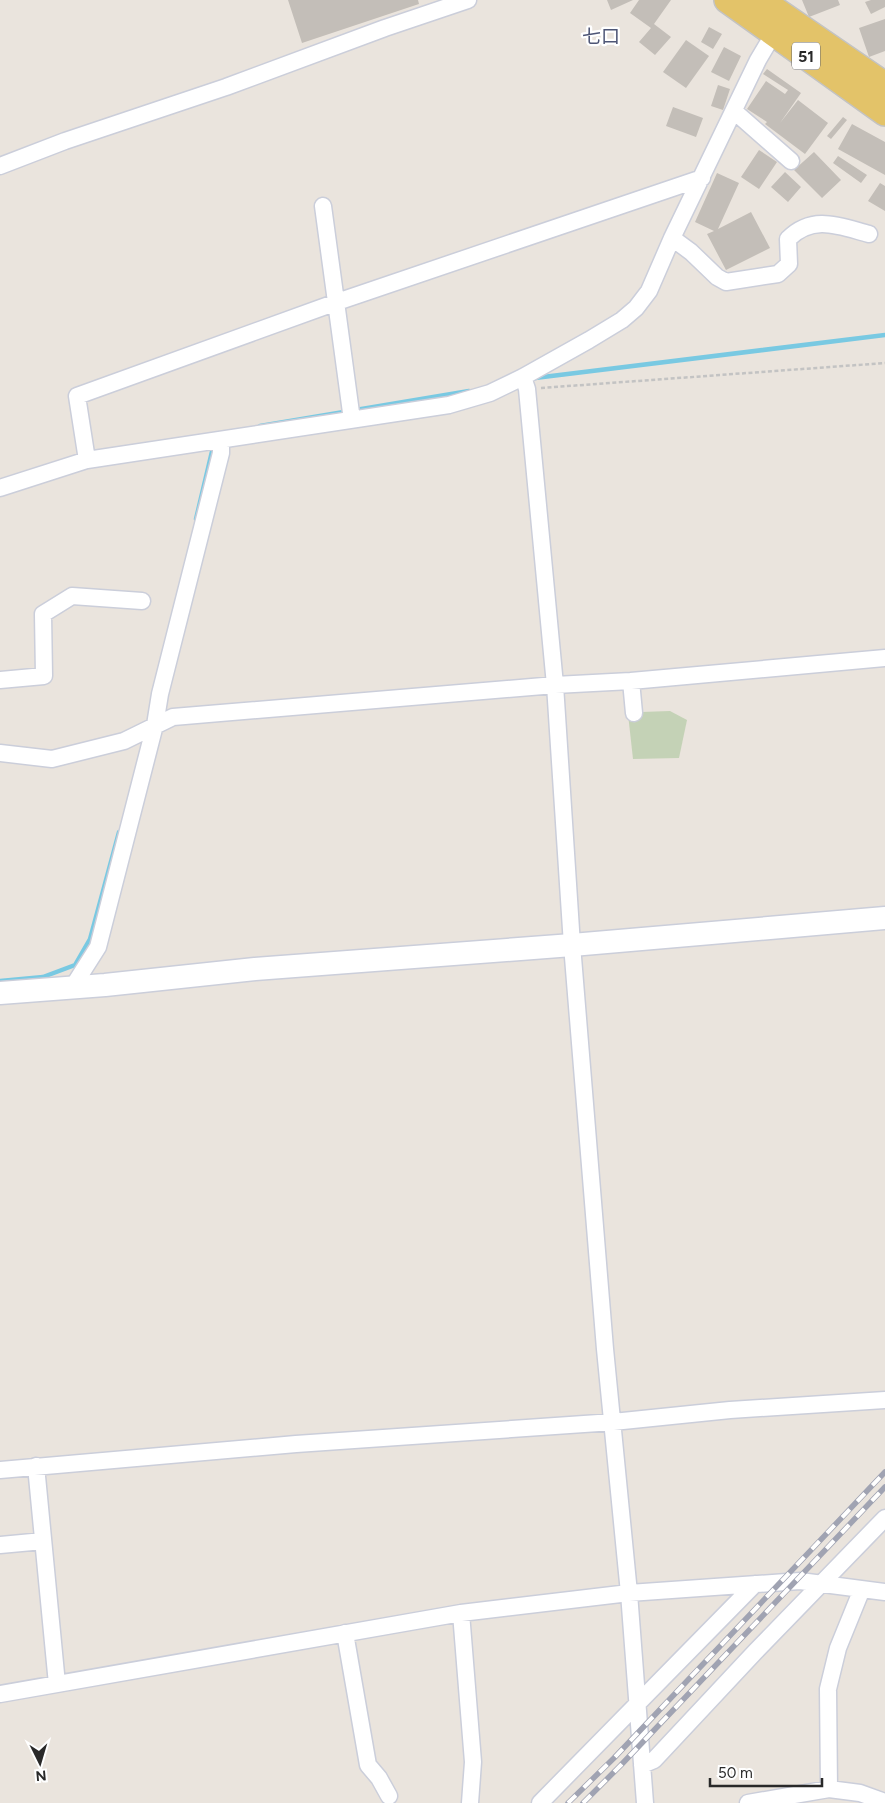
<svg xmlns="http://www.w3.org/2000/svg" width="885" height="1803" font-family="Figtree,'Noto Sans JP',sans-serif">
	<rect width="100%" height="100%" fill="#eae4dd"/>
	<path fill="#c4d2b6" d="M670,711l17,9 -8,38 -46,1 -5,-45 13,-2z"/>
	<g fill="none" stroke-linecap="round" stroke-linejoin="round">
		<path stroke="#79c9e2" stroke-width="4.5" d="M535,378l350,-43
			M260,426l209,-35
			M196,519l18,-76
			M0,981l43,-4 32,-12 15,-26 29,-107"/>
	</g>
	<path fill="#c3beb8" d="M288,0h130l1,4 -117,39z
		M607,0h26l-22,10z
		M639,0h32l-17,24 17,13 -16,18 -16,-13 12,-14 -21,-15z
		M802,0h36l2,5 -31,12z
		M871,0h14v7l-14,7 -6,-12z
		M885,19v32l-16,6 -10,-29z
		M709,27l13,7 -9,15 -12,-7z
		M686,40l23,16 -23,32 -23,-16z
		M724,47l17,9 -12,25 -18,-9z
		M767,69l34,24 -21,30 18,-23 30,23 -23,31 -40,-30 2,-2 -20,-13 19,-28 19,13 3,-4 -25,-16z
		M718,85l12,4 -7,21 -12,-4z
		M673,107l30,11 -7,19 -30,-11z
		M843,117l4,3 -16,19 -4,-3z
		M852,124l33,18v33l-47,-26z
		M759,150l18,12 -18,27 -18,-12z
		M814,152l27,28 -19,18 -28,-28z
		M838,156l29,19 -6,8 -28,-20z
		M785,172l16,15 -13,15 -17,-15z
		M717,173l22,10 -21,46 33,-17 19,36 -44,22 -19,-36 7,-3 -19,-9z
		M880,183l5,3v25l-17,-10z"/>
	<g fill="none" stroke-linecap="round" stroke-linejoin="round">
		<defs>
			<path id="street" d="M734,111l57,50
				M0,166l65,-25 161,-54 159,-59 83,-28
				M323,206l29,214
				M672,238l19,14 26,25 9,5 52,-8 11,-10 -1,-25c25,-25 51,-13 81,-5
				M523,377l4,12 28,296 17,260 33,404 24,244 16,210
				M87,460l-10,-64 260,-94 365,-124
				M0,488l87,-28 362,-55 41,-12 33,-16 66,-37 33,-20 14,-12 13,-17 23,-53 86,-178 16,-27
				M0,680l44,-4 -1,-62 29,-18 70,5
				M631,681l3,32
				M0,753l52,6 72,-18 49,-24 382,-32 76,-4 254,-23
				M72,988l26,-41 57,-222 5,-31 61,-241v-12
				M36,1466l21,218
				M0,1470l296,-26 317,-22 117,-12 155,-10
				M0,1545l43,-4
				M461,1613l12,149 -3,41
				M345,1633l23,132 11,13 10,18
				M0,1694l461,-81 168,-20 171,-12 85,11
				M642,1765l12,-5 101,-108 130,-134
				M829,1789l-1,-100 10,-41 24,-59
				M540,1803l215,-219
				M748,1803l81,-14 31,4 25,9"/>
			<path id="secondary" d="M0,993l105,-8 150,-16 317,-24 313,-27"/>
			<path id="primary" d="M727,0l158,113
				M761,0l124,85"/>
		</defs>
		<use href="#street" stroke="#cbceda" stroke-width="19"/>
		<use href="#secondary" stroke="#cbceda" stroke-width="25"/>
		<use href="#primary" stroke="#c3c3c3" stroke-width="28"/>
		<path stroke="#c3c3c3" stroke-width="2.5" stroke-dasharray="4 2.5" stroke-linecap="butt" d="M541,388l344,-25"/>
		<use href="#street" stroke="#fff" stroke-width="16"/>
		<use href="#secondary" stroke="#fff" stroke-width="22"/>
		<use href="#primary" stroke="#e3c369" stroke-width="25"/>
		<defs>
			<path id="rail" d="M568,1803l46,-45 271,-286
				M583,1803l38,-38 264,-278"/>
		</defs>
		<use href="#rail" stroke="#a0a3b2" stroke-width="5.5"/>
		<use href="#rail" stroke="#fff" stroke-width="4" stroke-dasharray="11" stroke-linecap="butt"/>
	</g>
	<g text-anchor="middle" stroke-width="4.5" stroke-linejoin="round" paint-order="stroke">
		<rect fill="#fff" stroke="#696969" stroke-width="1" x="792" y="42.5" width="28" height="27" rx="4"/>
		<g font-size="16" font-weight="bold" fill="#292929">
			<text x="806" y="62">51</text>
		</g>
		<g font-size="19" fill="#4e5676" stroke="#fff">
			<text x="601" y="43">七口</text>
		</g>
	</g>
	<g transform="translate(40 1763) rotate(175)" stroke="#ffffff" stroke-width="4" paint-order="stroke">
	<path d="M0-4L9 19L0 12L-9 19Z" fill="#292929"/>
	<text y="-8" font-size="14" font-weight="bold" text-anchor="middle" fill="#292929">N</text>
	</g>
	<path d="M710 1778v8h112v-8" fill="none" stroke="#292929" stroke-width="2.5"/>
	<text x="718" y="1778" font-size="15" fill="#292929" stroke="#ffffff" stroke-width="4" paint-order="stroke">50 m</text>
</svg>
